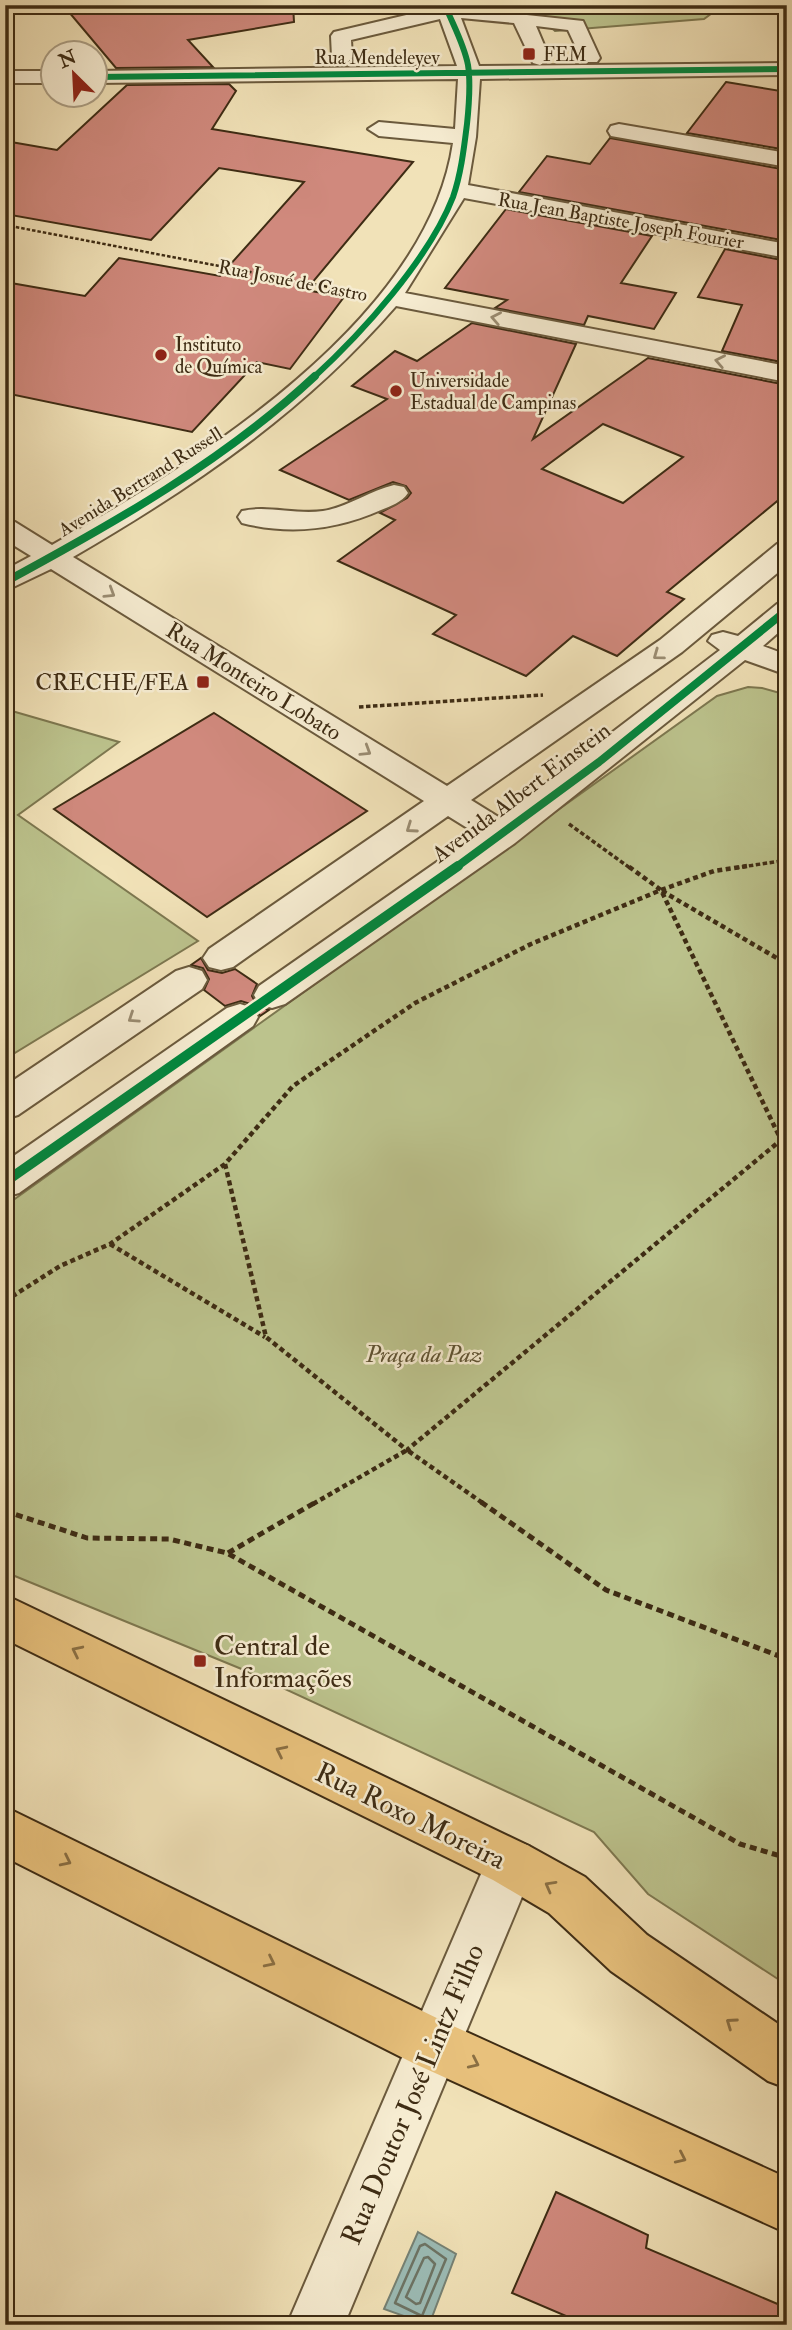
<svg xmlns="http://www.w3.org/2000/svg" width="792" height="2330" font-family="'IM FELL Double Pica',serif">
	<rect width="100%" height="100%" fill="#f1e2b8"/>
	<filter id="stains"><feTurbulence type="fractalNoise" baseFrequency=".00286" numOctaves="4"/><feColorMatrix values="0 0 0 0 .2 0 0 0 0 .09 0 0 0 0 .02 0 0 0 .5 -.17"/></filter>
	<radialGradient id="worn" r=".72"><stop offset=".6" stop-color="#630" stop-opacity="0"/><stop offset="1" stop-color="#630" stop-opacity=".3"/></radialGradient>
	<path fill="#bcc38d" stroke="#7d7850" stroke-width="2" d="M529,5h194l-19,14 -149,12z
		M748,687l14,1 25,7v1290l-139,-91 -54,-62 -350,-162 -239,-98v-366l712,-510z
		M5,709l114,33 -101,73 180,126 -193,118z"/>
	<path fill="#9cbcb6" stroke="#768275" stroke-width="2" d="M418,2232l38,22 -27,71 -45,-16z"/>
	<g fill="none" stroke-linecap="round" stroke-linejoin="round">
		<path stroke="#6d7465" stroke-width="2.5" d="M425,2244l21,15 -24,57 -27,-13 25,-57z
			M428,2257l7,7 -15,39 -4,1 -10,-7 18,-39z"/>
	</g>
	<path fill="#d0897d" stroke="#3e2c14" stroke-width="2" fill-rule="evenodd" d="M63,5h230l1,17 -106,18 25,27 -97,1z
		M726,82l61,10v58l-100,-17z
		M229,84l7,7 -24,38 201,33 -107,128 38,7 -54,72 -33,-7 -65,70 -187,-39v-111l80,14 34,-38 101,18 84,-94 -85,-14 -68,72 -146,-26v-73l52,9 70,-65z
		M610,138l177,32v71l-268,-49 28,-36 43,8z
		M506,209l146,27 -31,47 55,10 -22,36 -66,-13 -4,9 -89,-17 12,-8 -62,-12z
		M725,249l62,12v102l-65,-12 20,-46 -44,-8z
		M472,323l104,21 -43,95 115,-81 139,27v108l-120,99 17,7 -67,57 -44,-20 -47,40 -93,-42 23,-19 -118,-54 57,-41 -15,-7 27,-15 4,-5 -5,-7 -13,-4 -44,18 -69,-30 107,-71 -35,-13 43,-35 22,10zM603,424l80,33 -60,46 -81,-34z
		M214,713l153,98 -160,106 -153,-108z
		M201,958l7,12 14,3 13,-4 22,15 -5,12 6,11 11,3 -9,6 -6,-11 -13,-4 -16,5 -21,-16 5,-11 -6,-11 -12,-3z
		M556,2192l92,43 -2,13 141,60v17h-200l-75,-32z"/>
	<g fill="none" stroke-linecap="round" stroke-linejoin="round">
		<defs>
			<path id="minor" d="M435,5l148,16 17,37 -3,4h-14l-15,-32 -32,-4 14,33 -10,6 -7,-2 -19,-40 -53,-5 18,48 308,-3v12l-307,4 -4,58 -8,48 319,59v14l-323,-60 -59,95 382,73v16l-391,-76c-94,108 -201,180 -323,251l374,229 213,-146 117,-96 10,-3v24l-105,87 -211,148 29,18 220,-168 -12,-9 4,-6 11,-3 15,4 39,-32 10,-3v24l-24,21 24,9v20l-42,-15 -230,183 -230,161 -13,4 -13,-4 -5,-9 5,-9 218,-152 -29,-18 -215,151 -12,3 -12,-3 -6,-9 6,-9 215,-148 -373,-232 -46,22v-21l26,-14 -26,-16v-20l10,2 37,23c144,-82 375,-225 401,-402l-74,-7 -11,-7 11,-7 76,7 3,-50 -364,4v-12l363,-5 -17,-47 -89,21 1,17 -3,4 -7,2 -10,-6 -1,-21 3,-4 102,-24z
				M5,71h47v12h-47z
				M619,124l168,29v14l-176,-31 -3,-5 3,-5z
				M394,485l10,2 4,6c-6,9 -17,13 -27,17 -45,20 -91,25 -139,13l-4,-6 4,-6c25,-6 54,4 81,0 25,-4 46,-20 71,-26z
				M189,967l13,4 5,9 -5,9 -184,126 -13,4v-33l171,-115z
				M240,1004l13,4 5,9 -5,9 -234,167 -14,4v-35l222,-154z
				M511,1839l18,7 7,17 -192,462h-57l206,-479z"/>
			<path id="major" d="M5,1595l524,251 56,31 62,58 140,95v58l-19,-7 -157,-110 -62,-58 -56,-33 -488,-241z
				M5,1807l446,218 336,153v55l-374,-170 -408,-206z"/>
		</defs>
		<use href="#minor" stroke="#6b5a3d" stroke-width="4"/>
		<use href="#major" stroke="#3e2c14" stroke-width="4"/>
		<path stroke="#3e2c14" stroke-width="2.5" stroke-dasharray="3.5 2" stroke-linecap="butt" d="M5,225l350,67"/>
		<path stroke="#3e2c14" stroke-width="3.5" stroke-dasharray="4.5 2.5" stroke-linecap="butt" d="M359,707l184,-12
			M569,824l61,44
			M735,868l52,-8"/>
		<path stroke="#3e2c14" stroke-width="4.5" stroke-dasharray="5 3.5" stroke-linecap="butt" d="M662,891l125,73
			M781,1140l6,15
			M225,1164l41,173 141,113 374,-310 -120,-250 -33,-24
			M110,1244l155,93
			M5,1301l55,-35 50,-22 115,-80 68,-78 122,-83 116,-59 130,-54 53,-19 33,-5
			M313,1504l94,-54 77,54"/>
		<path stroke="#3e2c14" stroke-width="5" stroke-dasharray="7 4.5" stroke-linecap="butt" d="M481,1502l125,88 181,69
			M5,1511l82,27 82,1 58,14 513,291 47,14
			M228,1553l88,-51"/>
		<use href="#minor" fill="#f6ecd1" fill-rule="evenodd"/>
		<use href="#major" fill="#e8c17c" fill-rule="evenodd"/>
		<defs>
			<path id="cycleway-far2" d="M94,77l693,-8
				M313,378c49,-45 116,-119 140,-181 8,-23 11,-49 14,-73 2,-19 4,-40 1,-59 -4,-21 -15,-40 -23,-60"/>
			<path id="cycleway-far1" d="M5,582c109,-59 219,-121 310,-206
				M455,868l144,-106 188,-152"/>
			<path id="cycleway" d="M5,1182l453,-316"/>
		</defs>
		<use href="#cycleway-far2" stroke="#f6ecd1" stroke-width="9"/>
		<use href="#cycleway-far1" stroke="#f6ecd1" stroke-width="11"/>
		<use href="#cycleway" stroke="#f6ecd1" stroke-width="15"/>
		<use href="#cycleway-far2" stroke="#00873e" stroke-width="6"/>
		<use href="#cycleway-far1" stroke="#00873e" stroke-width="8"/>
		<use href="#cycleway" stroke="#00873e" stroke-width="10"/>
	</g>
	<defs><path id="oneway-chevron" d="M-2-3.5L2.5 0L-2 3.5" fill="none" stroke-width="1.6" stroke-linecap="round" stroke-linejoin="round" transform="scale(1.75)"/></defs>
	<g stroke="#9a8c72">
		<use href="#oneway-chevron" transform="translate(496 318) rotate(-169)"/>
		<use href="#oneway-chevron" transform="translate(720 361) rotate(-169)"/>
		<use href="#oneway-chevron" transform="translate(110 593) rotate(32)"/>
		<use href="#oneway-chevron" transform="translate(658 655) rotate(144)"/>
		<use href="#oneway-chevron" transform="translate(366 751) rotate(32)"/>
		<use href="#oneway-chevron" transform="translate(411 828) rotate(145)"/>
		<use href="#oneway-chevron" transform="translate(133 1018) rotate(146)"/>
	</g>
	<g stroke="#8a6f43">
		<use href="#oneway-chevron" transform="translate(77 1651) rotate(-154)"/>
		<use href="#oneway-chevron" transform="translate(281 1751) rotate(-154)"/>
		<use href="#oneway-chevron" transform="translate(66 1861) rotate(26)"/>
		<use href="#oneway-chevron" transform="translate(550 1886) rotate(-151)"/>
		<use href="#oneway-chevron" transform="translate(270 1962) rotate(26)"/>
		<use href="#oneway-chevron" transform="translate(731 2023) rotate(-145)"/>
		<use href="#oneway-chevron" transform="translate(474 2063) rotate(25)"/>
		<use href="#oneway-chevron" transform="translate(681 2158) rotate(25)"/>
	</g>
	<g fill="#8f2418" stroke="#f6ecd1" stroke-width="2.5">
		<rect x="522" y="47" width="14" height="14" rx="3.5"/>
		<circle cx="161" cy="355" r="7"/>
		<circle cx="396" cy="391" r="7"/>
		<rect x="196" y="675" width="14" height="14" rx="3.5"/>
		<rect x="193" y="1654" width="14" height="14" rx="3.5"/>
	</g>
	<g text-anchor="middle" stroke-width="5" stroke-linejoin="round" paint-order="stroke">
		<g font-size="19" fill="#3e2c14" stroke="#f6ecd1" text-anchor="start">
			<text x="543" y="61">FEM</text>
			<text x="175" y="351">Instituto<tspan x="175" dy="22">de Química</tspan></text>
			<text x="410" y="387">Universidade<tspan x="410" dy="22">Estadual de Campinas</tspan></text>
		</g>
		<g font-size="19" fill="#3e2c14" stroke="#f6ecd1">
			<text x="377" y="64">Rua Mendeleyev</text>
			<text transform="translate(621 220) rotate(10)" y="7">Rua Jean Baptiste Joseph Fourier</text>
			<text transform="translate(293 280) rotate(11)" y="7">Rua Josué de Castro</text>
			<text transform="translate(140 481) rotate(-32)" y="7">Avenida Bertrand Russell</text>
		</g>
		<g font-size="23" fill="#3e2c14" stroke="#f6ecd1">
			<text transform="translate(254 681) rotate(32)" y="8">Rua Monteiro Lobato</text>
			<text transform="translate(521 792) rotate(-37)" y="8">Avenida Albert Einstein</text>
		</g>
		<g font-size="23" fill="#3e2c14" stroke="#f6ecd1" text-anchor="end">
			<text x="189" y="690">CRECHE/FEA</text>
		</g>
		<g font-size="23" font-style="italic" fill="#5e5232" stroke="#f6ecd1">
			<text x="424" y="1362">Praça da Paz</text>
		</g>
		<g font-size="28" fill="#3e2c14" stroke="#f6ecd1" text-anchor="start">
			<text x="214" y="1655">Central de<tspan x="214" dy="32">Informações</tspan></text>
		</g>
		<g font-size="28" fill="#3e2c14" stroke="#f6ecd1">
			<text transform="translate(411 1815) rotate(26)" y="10">Rua Roxo Moreira</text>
			<text transform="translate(412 2094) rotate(-67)" y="10">Rua Doutor José Lintz Filho</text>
		</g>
	</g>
	<rect width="792" height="2330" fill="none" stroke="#f1e2b8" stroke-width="28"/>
	<rect x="7" y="7" width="778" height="2316" fill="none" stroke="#3e2c14" stroke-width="3.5"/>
	<rect x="14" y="14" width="764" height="2302" fill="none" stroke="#3e2c14" stroke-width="2"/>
	<g transform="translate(74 74) rotate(336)"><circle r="33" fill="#f6ecd1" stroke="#ac9f85" stroke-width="2"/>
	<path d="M0-5L12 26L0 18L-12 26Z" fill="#8f2418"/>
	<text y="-10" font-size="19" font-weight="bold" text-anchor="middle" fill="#3e2c14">N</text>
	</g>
	<rect width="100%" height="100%" filter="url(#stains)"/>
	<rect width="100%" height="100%" fill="url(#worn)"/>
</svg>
